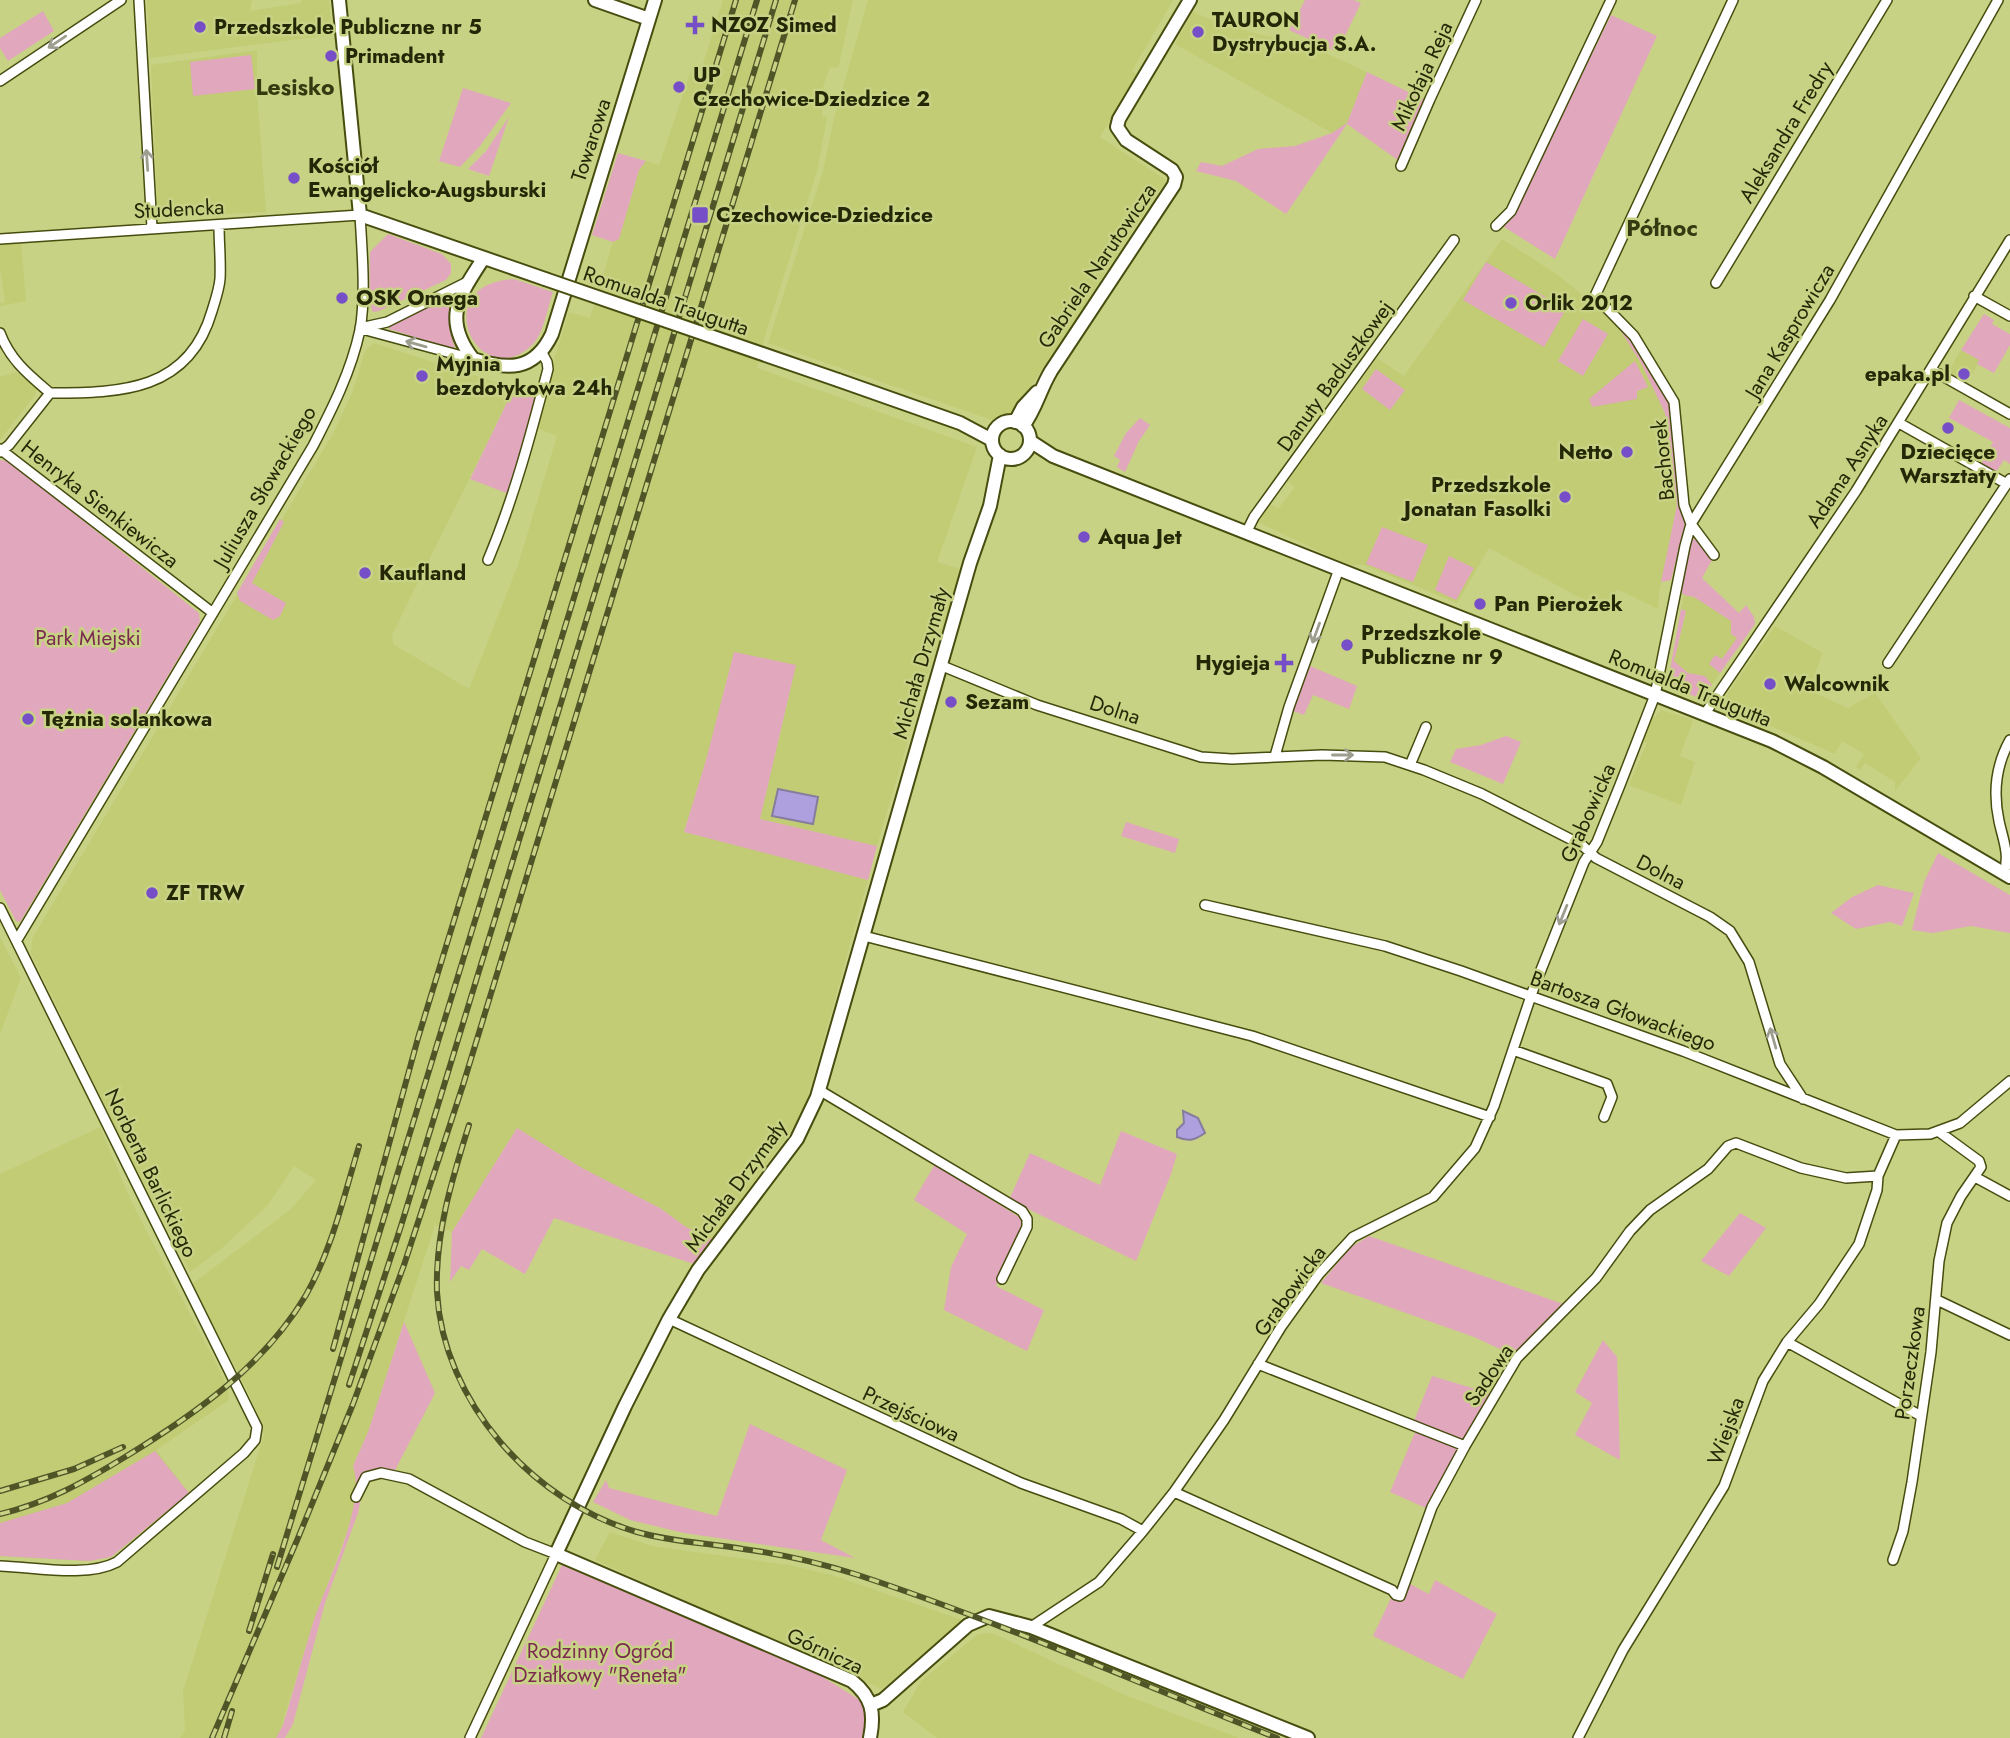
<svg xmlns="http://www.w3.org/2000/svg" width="2010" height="1738" font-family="Jost,sans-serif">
	<rect width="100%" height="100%" fill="#c8d284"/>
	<path fill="#c1cc75" d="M147,0h105l-2,11 51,-8 1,-3h27l3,35 -182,23z
		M723,0h130l-14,65 -2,3 -7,-1 -14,41 7,2 -1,6 5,1 -9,51 -53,168 -8,32 220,79 -40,115 24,7 -38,121 -46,156 -117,-27 31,-132 -57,-34 -28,107 -22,71 184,49 -65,234 -91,125 -26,-12 -26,-19 -78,-40 -65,-40 -65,104 -17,-7 -67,207 -15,33 4,12 -4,38 -41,111 -33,108 -3,4h-96l5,-8 -2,-39 81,-256 -3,-14 -16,-35 -53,-102 98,-74 26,-30 -22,-14 -26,39 -46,43 -32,24 -60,-115 -99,-204 1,-14 302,-507 18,-39 13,-42 9,-8 140,45 -122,247 1,9 76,45 49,-124 39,-129 -18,-7 -2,-15 32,-102 21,6 23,-76 6,-3 20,-69 7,-9 13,4 34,-100 9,2z
		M868,0h305l-41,71 5,3 -37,63 66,43 -154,235 -14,7 -230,-79 55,-172 11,-53z
		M1193,12l29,12 37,10 25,6 9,-2 74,34 -20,52 -15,9 -157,-89z
		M257,50v42l9,120 -108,5 -7,-152z
		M1502,239l56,36 57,47 26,41 24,50 12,92 -18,88 -1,16 -41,-20 -11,23 -117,-64 -32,55 -93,-38h-12l-17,-6 -77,-37 12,-18 8,5 17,-22 -7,-6 89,-123 27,18z
		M21,241l5,60 -26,5v-3l5,-1 -5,-34v-25z
		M1961,350l19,10 -13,23 -19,-11z
		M16,372l21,16 -2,7 -35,45v-63z
		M1684,595l10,2 37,24 6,17 -15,22 -4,12 2,1 -8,12 -7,-9 -17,-3 -14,-12 12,-49 -5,-3z
		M1775,626l48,27 -15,37 40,18 27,-15 46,65 -26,33v-9l-30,-19 -5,7 -4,-3 8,-13 -22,-13 -7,13 -108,-47 -2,-6 3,-8z
		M1661,710l32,10 -13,36 15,6 -14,43 -52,-20 18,-42 -5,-2 10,-25 3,1z
		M0,937l21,41 -21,56z
		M100,1127l32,76 87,166 9,20 1,11 -73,50 33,43 -78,64 -22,4 -89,-5v-382z
		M610,1532l42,14 137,19 43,10 130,45 -80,69 -287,-129z
		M992,1633l133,62 114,43h-302l-34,-26 18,-31 57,-47z"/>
	<path fill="#e1a7bd" d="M1305,0h49l7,3 -24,49 -48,-22z
		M43,11l11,20 -46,30 -8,-13v-10z
		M1611,15l46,21 -102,223 -54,-34 13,-11z
		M251,55l4,34 -62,7 -3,-34z
		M1367,72l58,28 -26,61 -52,-37 -61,90 -50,-33 -40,-10 5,-9 21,4 36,-17 37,-3 37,-13 15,-10z
		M463,88l48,15 -31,43 -20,21 -21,-6z
		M509,117l-20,59 -21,-7 18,-18z
		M618,153l28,8 -7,9 -20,69 -6,3 -21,-7z
		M388,234l54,20 9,10v9l-5,7 -67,31 -6,1c-5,-8 -3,-47 -3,-60z
		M1486,262l80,47 -22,38 -81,-47z
		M514,279l39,13c-6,16 -9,44 -23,55 -53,46 -104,-63 -16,-68z
		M452,296c-4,19 -4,35 4,54l-67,-21v-4z
		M1984,314l10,6 -2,4 18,10v11l-16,28 -17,-9 2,-4 -18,-10z
		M1583,319l25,15 -25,42 -25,-15z
		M1615,322l22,28 29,44 8,35 12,91 -15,60 -10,2 16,-77 -12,-92 -24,-50z
		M1635,361l13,26 -11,4v8l-45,8 -3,-8z
		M1376,369l29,21 -15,20 -28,-21z
		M514,388l24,7 -29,99 -39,-15z
		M1959,400l51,28v36l-6,-4 -8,12 -15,-8 12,-22 -44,-24z
		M1140,418l10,7 -11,16 -14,31 -8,-5 3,-7 -6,-4 12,-23z
		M0,460l8,1 191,152 1,9 -180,300 -4,-1 -16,-31z
		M280,519l4,3 -32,61 34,20 -6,13 -7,4 -33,-19 -3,-8z
		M1382,527l46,18 -15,37 -47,-18z
		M1690,538l8,2 14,20 -10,18 37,35 7,-8 8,12 1,7 -35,49 -11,-9 6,-9 7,4 15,-21 -6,-4v-13l-37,-24 -10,-2 -3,-4z
		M1449,556l25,12 -18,32 -21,-10z
		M1681,609l5,2 -12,50 14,12 17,3 7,9 -10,14 -30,-11 -4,-7z
		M734,652l62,13 -36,154 117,27 -9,34 -184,-48 22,-72z
		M1310,666l47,20 -8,23 -36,-14 -9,20 -11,-4z
		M1506,736l15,6 -18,42 -53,-22 6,-13 25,-4z
		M1126,822l53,17 -4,14 -54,-17z
		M1938,853l72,42v38l-39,-7 -38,7 -21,-3 12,-48z
		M1878,885l36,8 -12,33 -12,-4 -34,7 -25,-16 21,-16z
		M517,1128l65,40 78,40 26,19 26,12 -18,25 -140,-46 -29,56 -43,-25 -13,21 -8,-4 -11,16 2,-50z
		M1121,1131l56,23 -6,20 -35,87 -127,-61 21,-47 70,32z
		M935,1164l87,55 1,9 -27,58 48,24 -17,41 -83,-41 7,-43 16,-33 -53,-34z
		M1740,1213l26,15 -37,48 -28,-15z
		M1369,1236l197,69 -51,51 -41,-19 -153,-54 30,-36z
		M404,1322l31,71 -44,85h-11l-11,3 -8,17 -3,15 -33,90 -32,121 -8,14h-9l7,-13c10,-33 19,-66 29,-99 13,-41 55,-120 41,-160l15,-34z
		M1603,1340l14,17 3,103 -45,-25 17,-32 -17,-11z
		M1432,1376l60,18 -25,42 -6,4 -47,-19z
		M750,1424l97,46 -26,70 34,18 -171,-25 -54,-13 -37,-18 13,-22 3,8 108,28z
		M1416,1430l41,17v5l-29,57 -38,-17z
		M155,1451l34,42 -78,64 -22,4 -89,-5v-33l67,-20z
		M562,1565l256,109 53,33 -7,31h-383z
		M1435,1580l62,34 -34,65 -90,-43 19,-40 11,6 7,-18 19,10z"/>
	<path fill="#aea0de" stroke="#857c9e" stroke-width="2" d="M778,789l40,8 -5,27 -41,-8z
		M1183,1111l15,7 7,15c-10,7 -16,9 -28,4v-7l7,-7z"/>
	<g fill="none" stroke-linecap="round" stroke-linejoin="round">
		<defs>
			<path id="street" d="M139,0l13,228
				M0,81l121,-81
				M1401,166l29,-67 46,-99
				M1496,226l15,-15 100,-211
				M0,239l360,-24c2,35 6,81 0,115 -9,42 -28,79 -47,116l-296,494
				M1716,283l171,-283
				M1974,296l36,20
				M360,328l27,-6 82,-41
				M362,329l111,30
				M0,333c10,27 29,42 50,60 72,0 139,-2 162,-82 3,-10 7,-21 8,-32 1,-17 -1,-36 -1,-54
				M1932,370l78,44
				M1899,423l108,61
				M0,449l213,164
				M0,452l9,-7 41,-52
				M1246,533l8,-16 200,-277
				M1714,555l-23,-31 -7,-19 -10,-103 -40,-66 -39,-40 138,-296
				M488,560c26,-62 43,-126 60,-191l-1,-7 -6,-11
				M1888,663l122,-184
				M940,665l97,40 164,52 31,2 90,-4 63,2 39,13 58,24 100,51 14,13 114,59 20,14 19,31 31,102 23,35
				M1704,715l152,-224 154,-251
				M1275,756l14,-49 50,-138
				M1410,765l16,-38
				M2004,874c6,-20 -1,-34 -5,-53 -6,-28 -3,-56 11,-81
				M1205,905l180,41 76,25 222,80 213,84 34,-1 30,-11 50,-42
				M0,908l257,519 -2,13 -11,13 -127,109c-30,16 -83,5 -117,4
				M864,936l388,100 238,81
				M1513,1050l94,34 5,13 -8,20
				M819,1090l203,121 5,8v8l-25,52
				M1975,1177l35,19
				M1937,1300l73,35
				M669,1319l352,164 100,36 22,12
				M1787,1342l134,74
				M1258,1364l207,82
				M1174,1492l218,98 4,5 4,1 32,-89 33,-61 52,-88 79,-80 34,-47 20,-21 58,-41 20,-23 8,-3 65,25 45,10 32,-2
				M356,1497l10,-20 15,-4 28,6 116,63 31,12 -86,184
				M1893,1560l10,-29 9,-49 19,-130 8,-91 8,-38 14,-27 20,-29 -2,-6 -41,-30
				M1031,1627l68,-45 44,-51 31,-39 50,-72 57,-93 38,-53 34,-37 80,-40 42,-49 19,-42 39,-116 51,-128 13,-20 23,-57 35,-90 30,-149 6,-22 139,-224 168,-300
				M1578,1738l45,-88 101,-164 39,-105 24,-39 32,-38 40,-60 18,-54 1,-14 18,-41"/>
			<path id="secondary" d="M339,0l21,215 185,64
				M595,0l54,19
				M483,259c-24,37 -41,60 -10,100 34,11 61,13 79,-25l103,-334
				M838,380l122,43 32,17
				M992 440a19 19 0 1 1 38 0a19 19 0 1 1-38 0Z
				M1015,422l8,-15 14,-15
				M1023,426c13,-17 17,-37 28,-55l123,-186 2,-8 -4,-7 -46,-30 -9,-13 2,-8 71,-119
				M1030,441l23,15 719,285 51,26 187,110
				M871,1705l12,-5 85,-75 21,-9 42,11 277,111
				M870,1738c5,-25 2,-41 -18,-57l-296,-127 69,-148 44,-87 29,-49 99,-131 20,-42 153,-534 20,-57 10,-51"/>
		</defs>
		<use href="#street" stroke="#474c0f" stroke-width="12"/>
		<use href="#secondary" stroke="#474c0f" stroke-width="16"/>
		<use href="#street" stroke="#fff" stroke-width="9"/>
		<use href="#secondary" stroke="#fff" stroke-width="12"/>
		<defs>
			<path id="rail" d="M469,1125c-17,54 -34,109 -32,167 6,110 96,210 200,240 34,10 71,11 106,17 38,5 77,14 115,26 142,47 280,108 419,163
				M333,1349l85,-311 318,-1038
				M349,1385l52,-159 375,-1226
				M0,1491l74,-22 49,-22
				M0,1514c47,-11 84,-32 125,-57 69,-42 139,-91 181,-162 26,-46 38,-99 53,-149
				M277,1567l480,-1567
				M249,1631l24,-77
				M212,1738l86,-200 55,-134 51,-139 59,-180 332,-1085
				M224,1738l8,-27"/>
		</defs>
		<use href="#rail" stroke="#505528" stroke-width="6"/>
		<use href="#rail" stroke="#c8d284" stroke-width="3.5" stroke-dasharray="10" stroke-linecap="butt"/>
		<defs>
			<path id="secondary-bridge" d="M545,279l293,101"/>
		</defs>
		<use href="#secondary-bridge" stroke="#474c0f" stroke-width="16" stroke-linecap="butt"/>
		<use href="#secondary-bridge" stroke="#fff" stroke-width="12"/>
	</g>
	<defs><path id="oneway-shaft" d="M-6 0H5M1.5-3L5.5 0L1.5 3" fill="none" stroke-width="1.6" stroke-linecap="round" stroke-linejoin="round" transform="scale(1.75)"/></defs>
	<g stroke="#9d9e8f">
		<use href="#oneway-shaft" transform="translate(57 42) rotate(146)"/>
		<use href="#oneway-shaft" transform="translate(147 160) rotate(-94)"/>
		<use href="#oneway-shaft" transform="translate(416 344) rotate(-164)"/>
		<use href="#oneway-shaft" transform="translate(1316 633) rotate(110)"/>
		<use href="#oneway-shaft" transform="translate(1343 755)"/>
		<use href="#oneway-shaft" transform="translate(1563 915) rotate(112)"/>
		<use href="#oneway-shaft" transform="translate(1773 1038) rotate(-106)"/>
	</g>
	<g fill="#764ec7" stroke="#c8d284" stroke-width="2.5">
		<path d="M691.5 14.5h7v7h7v7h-7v7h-7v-7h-7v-7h7z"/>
		<circle cx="200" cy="27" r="7"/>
		<circle cx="1198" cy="32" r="7"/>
		<circle cx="331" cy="56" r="7"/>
		<circle cx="679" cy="87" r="7"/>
		<circle cx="294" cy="178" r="7"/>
		<rect x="691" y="206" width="18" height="18" rx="3.5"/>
		<circle cx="342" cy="298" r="7"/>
		<circle cx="1511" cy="303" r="7"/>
		<circle cx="1964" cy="374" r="7"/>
		<circle cx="422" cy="376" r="7"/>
		<circle cx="1948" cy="428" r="7"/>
		<circle cx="1627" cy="452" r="7"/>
		<circle cx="1565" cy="497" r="7"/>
		<circle cx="1084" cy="537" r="7"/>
		<circle cx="365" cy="573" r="7"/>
		<circle cx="1480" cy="604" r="7"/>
		<circle cx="1347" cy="645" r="7"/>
		<path d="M1280.5 652.5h7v7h7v7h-7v7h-7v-7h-7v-7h7z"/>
		<circle cx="1770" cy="684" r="7"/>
		<circle cx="951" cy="702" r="7"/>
		<circle cx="28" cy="719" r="7"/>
		<circle cx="152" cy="893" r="7"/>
	</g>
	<g text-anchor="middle" stroke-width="5" stroke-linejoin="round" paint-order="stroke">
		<g font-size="21" font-weight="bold" fill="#252807" stroke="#c8d284" text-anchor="start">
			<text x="1212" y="27">TAURON<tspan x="1212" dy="24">Dystrybucja S.A.</tspan></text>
			<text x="711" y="32">NZOZ Simed</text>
			<text x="214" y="34">Przedszkole Publiczne nr 5</text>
			<text x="345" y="63">Primadent</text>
			<text x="693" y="82">UP<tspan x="693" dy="24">Czechowice-Dziedzice 2</tspan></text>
			<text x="308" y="173">Kościół<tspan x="308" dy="24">Ewangelicko-Augsburski</tspan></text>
			<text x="716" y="222">Czechowice-Dziedzice</text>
			<text x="356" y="305">OSK Omega</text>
			<text x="1525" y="310">Orlik 2012</text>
			<text x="436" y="371">Myjnia<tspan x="436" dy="24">bezdotykowa 24h</tspan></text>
			<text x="1950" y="381" text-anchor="end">epaka.pl</text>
			<text x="1613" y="459" text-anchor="end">Netto</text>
			<text x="1948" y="459" text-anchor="middle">Dziecięce<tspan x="1948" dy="24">Warsztaty</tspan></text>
			<text x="1551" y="492" text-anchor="end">Przedszkole<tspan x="1551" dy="24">Jonatan Fasolki</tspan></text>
			<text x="1098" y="544">Aqua Jet</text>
			<text x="379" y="580">Kaufland</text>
			<text x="1494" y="611">Pan Pierożek</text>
			<text x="1361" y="640">Przedszkole<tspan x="1361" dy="24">Publiczne nr 9</tspan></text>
			<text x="1270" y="670" text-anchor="end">Hygieja</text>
			<text x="1784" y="691">Walcownik</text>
			<text x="965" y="709">Sezam</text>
			<text x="42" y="726">Tężnia solankowa</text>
			<text x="166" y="900">ZF TRW</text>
		</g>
		<g font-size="21" fill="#252807" stroke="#c8d284">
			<text transform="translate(1422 76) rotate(-65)" y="7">Mikołaja Reja</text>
			<text transform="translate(1786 132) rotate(-59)" y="7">Aleksandra Fredry</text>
			<text transform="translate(591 140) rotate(-72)" y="7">Towarowa</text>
			<text transform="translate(179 209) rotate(-3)" y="7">Studencka</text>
			<text transform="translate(1097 266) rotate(-56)" y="7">Gabriela Narutowicza</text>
			<text transform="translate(666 301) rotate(19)" y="7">Romualda Traugutta</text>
			<text transform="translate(1790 331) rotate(-59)" y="7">Jana Kasprowicza</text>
			<text transform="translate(1335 376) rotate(-54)" y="7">Danuty Baduszkowej</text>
			<text transform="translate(1663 460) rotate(-96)" y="7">Bachorek</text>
			<text transform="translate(1847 471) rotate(-57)" y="7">Adama Asnyka</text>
			<text transform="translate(265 487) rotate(-60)" y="7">Juliusza Słowackiego</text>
			<text transform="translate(100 504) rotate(38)" y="7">Henryka Sienkiewicza</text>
			<text transform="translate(921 663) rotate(-74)" y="7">Michała Drzymały</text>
			<text transform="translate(1690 688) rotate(22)" y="7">Romualda Traugutta</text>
			<text transform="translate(1115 710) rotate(18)" y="7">Dolna</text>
			<text transform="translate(1588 813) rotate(-66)" y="7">Grabowicka</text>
			<text transform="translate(1661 872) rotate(27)" y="7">Dolna</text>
			<text transform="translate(1623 1011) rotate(20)" y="7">Bartosza Głowackiego</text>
			<text transform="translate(151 1173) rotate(64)" y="7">Norberta Barlickiego</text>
			<text transform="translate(736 1186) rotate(-54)" y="7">Michała Drzymały</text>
			<text transform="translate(1290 1291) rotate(-54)" y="7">Grabowicka</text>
			<text transform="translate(1910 1363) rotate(-82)" y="7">Porzeczkowa</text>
			<text transform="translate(1489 1375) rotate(-56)" y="7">Sadowa</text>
			<text transform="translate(911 1414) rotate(25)" y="7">Przejściowa</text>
			<text transform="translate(1726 1431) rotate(-70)" y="7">Wiejska</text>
			<text transform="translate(825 1651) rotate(25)" y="7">Górnicza</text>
		</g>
		<g font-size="21" fill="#7b2a50" stroke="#c8d284">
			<text x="88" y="645">Park Miejski</text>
			<text x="600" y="1658">Rodzinny Ogród<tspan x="600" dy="24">Działkowy "Reneta"</tspan></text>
		</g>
		<g font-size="23" font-weight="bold" fill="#363a11" stroke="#c8d284">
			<text x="295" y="95">Lesisko</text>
			<text x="1662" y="236">Północ</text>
		</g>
	</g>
</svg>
